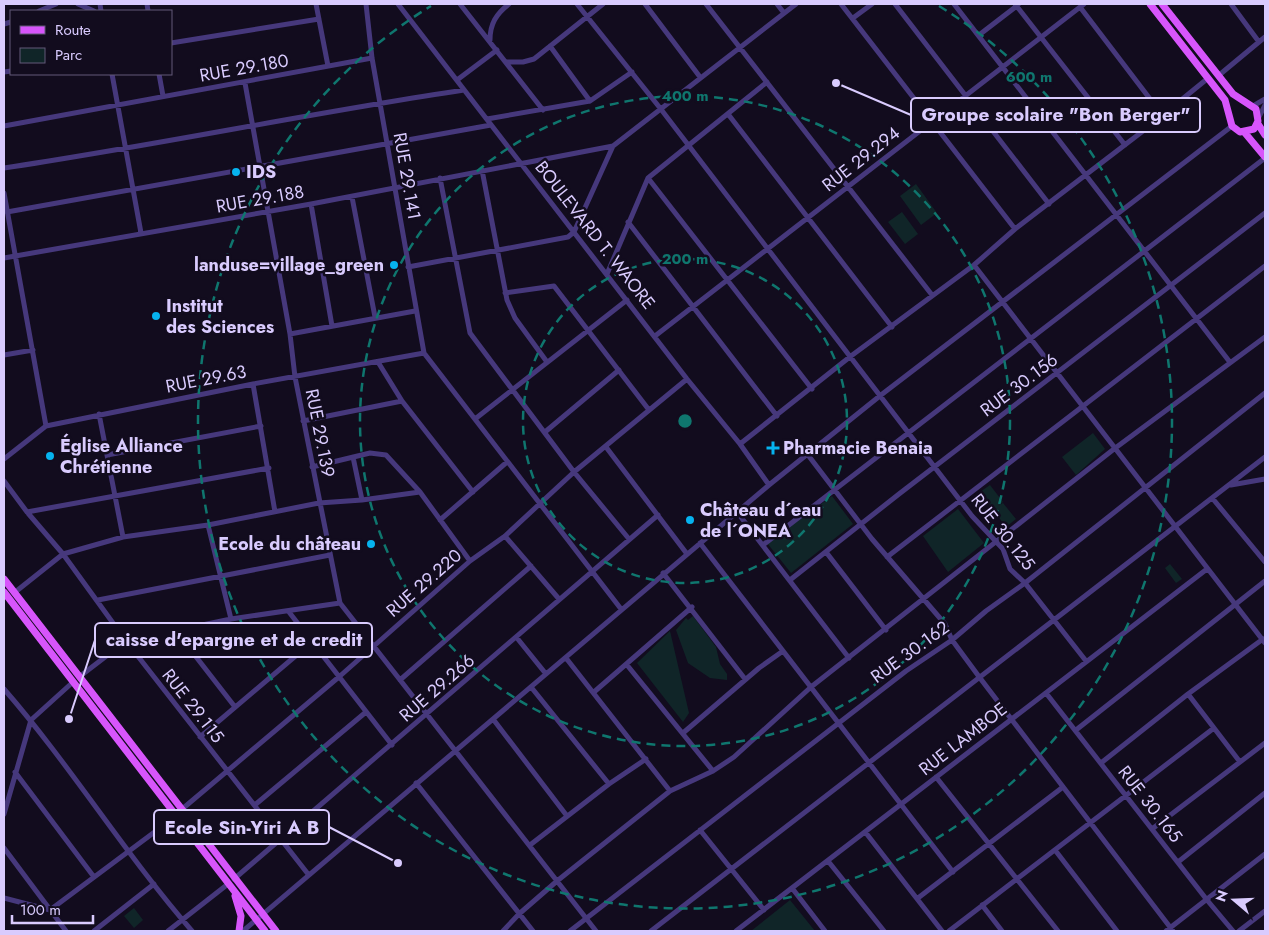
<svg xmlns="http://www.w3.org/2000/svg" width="1269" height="935" font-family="Jost,sans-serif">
	<rect width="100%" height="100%" fill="#120c1e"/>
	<path fill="#102528" d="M916,184l21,29 -16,12 -21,-29z
		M902,212l16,22 -13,10 -17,-22z
		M1093,433l12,16 -29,26 -14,-18z
		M990,485l13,17 -5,4 5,-3 13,16 -10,8 -26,-35z
		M832,496l21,28 -62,49 -24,-30z
		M958,509l26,34 -36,29 -25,-36z
		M1170,564l12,15 -6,4 -11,-15z
		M693,616l23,31 4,17 7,10v6l-17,-2 -22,-15 -12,-33 10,-12 2,2z
		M670,631l19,82 -6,9 -46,-59z
		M790,900l25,31h-64z
		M134,908l9,12 -9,8 -10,-12z"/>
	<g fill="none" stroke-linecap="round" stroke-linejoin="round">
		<path stroke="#46387c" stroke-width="5" d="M78,4l16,7
			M100,4l1,7
			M147,4l1,7
			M316,4l12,62
			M366,4l6,54 52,295 197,256
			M398,4l289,375 53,65 29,41
			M460,4l83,106
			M577,4l83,104 312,408 31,33 7,20 15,14 61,78
			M645,4l55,73
			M706,4l226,291
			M777,4l7,9
			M841,4l174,225
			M895,4l154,200
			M954,4l275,357
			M1015,4l110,141
			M1231,4l28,38
			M1080,7l83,109
			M39,11l17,-7
			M853,18l19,-14
			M4,24l7,-2
			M979,35l39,-30
			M490,40c0,-16 6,-26 19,-36
			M171,43l148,-24
			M550,46l40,55
			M507,62h16l11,-3 69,-55
			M4,72l7,-1
			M112,74l29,159
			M159,74l4,22
			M1218,76l47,-39
			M457,80l40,-30
			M245,83l45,251 5,43 45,226 256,328
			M1253,106l12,-7
			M728,114l164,213
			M1259,117l6,-12
			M487,119l103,-18 42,-29
			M4,126l368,-68
			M4,168c154,-23 306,-55 460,-78
			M482,170l25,130 8,18 32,44
			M440,178l30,155 104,139 55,67
			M648,178l164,211
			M4,193l42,233
			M352,197l23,120
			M311,204l21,122
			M7,212l484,-87
			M628,222l149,194
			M4,258l307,-54 302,-58
			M974,265l291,378
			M408,267l160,-30 6,-5 39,-86 183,-142
			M607,274l41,-96 119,-96
			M505,293l49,-7 95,124
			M290,334l125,-23
			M655,336l429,-332
			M4,355l29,-5
			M378,362l24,39 71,91
			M253,384l22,128
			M99,414l24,123
			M475,419l152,-119
			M303,421l99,-20
			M545,432l74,-62
			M740,444l111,-88 123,-91 41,-36 128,-98 64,-52
			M606,447l81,107
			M107,455l154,-29
			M808,455l64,84 73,85 7,16 28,38 193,253
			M353,457l9,43
			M4,459l42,-33 207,-42 171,-31
			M312,467l58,-14 16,2 34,37
			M4,481l23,31 36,42 63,87 182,233
			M1231,485l34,-6
			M1213,499l52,63
			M27,512l242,-44
			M737,512l112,146
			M440,520l67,-58
			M208,525l23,94
			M505,536l54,63
			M700,543l253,329
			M763,545l502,-387
			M826,552l60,78
			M887,557l378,-291
			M663,573l82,106
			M790,580l109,-86 366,-281
			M14,593l49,-39 60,-17 85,-12 111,-22 43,-3 58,-8 50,69
			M98,600l232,-45
			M289,612l103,133
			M176,631l59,76
			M517,638l29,36
			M566,658l104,133
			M627,665l86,106
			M79,677l47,-36 105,-22 109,-16
			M400,680l131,-114
			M531,687l78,97
			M4,689c67,77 121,165 188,242
			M594,692l98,-85
			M1046,693l161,207 26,31
			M1188,694l52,68
			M493,719l74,97
			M1076,730l189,-149
			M683,733l76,-65 24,-17
			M200,737l112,-95
			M1101,763l87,-69 75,-55
			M15,772l79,105
			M936,777l122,154
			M416,783l117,148
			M256,804l110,-92
			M181,810l159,-134 130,-115 35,-25 69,-64 113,-93
			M4,814l27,-94 42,-38
			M1152,829l113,-86
			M700,830l64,80
			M866,833l76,98
			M530,845l79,-61 37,-25
			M4,848l62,83
			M1055,850l62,81
			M828,861l56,70
			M1178,862l87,-69
			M234,879l424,-364
			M792,888l33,43
			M4,898l46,12 126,-94
			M918,898l145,-111
			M982,905l20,26
			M94,931l60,-47
			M168,931l60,-47
			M243,931l526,-446 112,-90 351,-269
			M503,931l16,-17 38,-33 113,-90 43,-20 21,-14 77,-70 303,-238 151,-112
			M570,931l336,-260 46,-31 34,-29 39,-28 240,-190
			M651,931l614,-474
			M736,931l471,-362
			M949,931l265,-203
			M1166,931l99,-77
			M1239,931l26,-20"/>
		<path stroke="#d755fb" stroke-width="7" d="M1150,4l75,96 7,26 8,6 14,-3 4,-8 -2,-12 -23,-15 -71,-90
			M1258,124l7,11
			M1245,133l20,24
			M4,579l272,352
			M4,592l261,339
			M235,896l6,20 -2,15"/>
	</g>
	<g fill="none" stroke="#0f766e" stroke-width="2.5" stroke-dasharray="9 6">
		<circle cx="685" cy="421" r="162"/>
		<circle cx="685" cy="421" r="325"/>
		<path d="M939 6A487 487 0 1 1 431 6"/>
	</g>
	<g fill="#06b3ef" stroke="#120c1e" stroke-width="2">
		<circle cx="236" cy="172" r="5"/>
		<circle cx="394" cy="265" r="5"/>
		<circle cx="156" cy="316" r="5"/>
		<path d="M770.5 440.5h5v5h5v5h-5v5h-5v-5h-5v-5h5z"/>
		<circle cx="50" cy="456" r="5"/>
		<circle cx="690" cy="520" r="5"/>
		<circle cx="371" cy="544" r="5"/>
	</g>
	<g text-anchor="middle" stroke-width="5" stroke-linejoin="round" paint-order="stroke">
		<g font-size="18" fill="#d9cbfe" stroke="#120c1e">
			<text transform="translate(244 68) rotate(-10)" y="6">RUE 29.180</text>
			<text transform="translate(861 159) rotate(-38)" y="6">RUE 29.294</text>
			<text transform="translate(407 176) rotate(80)" y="6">RUE 29.141</text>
			<text transform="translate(260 199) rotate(-10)" y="6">RUE 29.188</text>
			<text transform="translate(595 235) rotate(52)" y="6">BOULEVARD T. WAORE</text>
			<text transform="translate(206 379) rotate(-11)" y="6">RUE 29.63</text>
			<text transform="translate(1019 385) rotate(-37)" y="6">RUE 30.156</text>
			<text transform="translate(320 433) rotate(79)" y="6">RUE 29.139</text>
			<text transform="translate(1003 532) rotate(52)" y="6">RUE 30.125</text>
			<text transform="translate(424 583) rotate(-41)" y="6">RUE 29.220</text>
			<text transform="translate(910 652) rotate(-36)" y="6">RUE 30.162</text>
			<text transform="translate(437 688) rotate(-41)" y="6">RUE 29.266</text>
			<text transform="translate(193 706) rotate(52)" y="6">RUE 29.115</text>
			<text transform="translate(963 739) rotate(-38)" y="6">RUE LAMBOE</text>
			<text transform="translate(1150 804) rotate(52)" y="6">RUE 30.165</text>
		</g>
		<g font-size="18" font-weight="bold" fill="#d9cbfe" stroke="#120c1e" text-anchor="start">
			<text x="246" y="178">IDS</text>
			<text x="384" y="271" text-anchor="end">landuse=village_green</text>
			<text x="166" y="312">Institut<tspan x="166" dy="21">des Sciences</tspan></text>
			<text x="60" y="452">Église Alliance<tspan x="60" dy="21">Chrétienne</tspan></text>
			<text x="783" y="454">Pharmacie Benaia</text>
			<text x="700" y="516">Château d´eau<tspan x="700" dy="21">de l´ONEA</tspan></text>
			<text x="361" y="550" text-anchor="end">Ecole du château</text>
		</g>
	</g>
	<circle cx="685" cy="421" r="8" fill="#0f766e" stroke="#120c1e" stroke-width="2.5"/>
	<g font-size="15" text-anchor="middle" font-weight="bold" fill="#0f766e" stroke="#120c1e" stroke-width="5" stroke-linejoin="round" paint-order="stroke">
		<text x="1029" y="82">600 m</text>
		<text x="685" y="101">400 m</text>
		<text x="685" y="264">200 m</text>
	</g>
	<path fill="none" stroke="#d9cbfe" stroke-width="2" d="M836 83L911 115M69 719L95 640M398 863L329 827"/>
	<g fill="#d9cbfe" stroke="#120c1e" stroke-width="2">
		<circle cx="836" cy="83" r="5"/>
		<circle cx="69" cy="719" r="5"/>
		<circle cx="398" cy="863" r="5"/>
	</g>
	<g fill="#120c1e" stroke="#d9cbfe" stroke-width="2">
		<rect x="911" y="98" width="289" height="34" rx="5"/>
		<rect x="95" y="623" width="277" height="34" rx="5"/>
		<rect x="154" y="810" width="175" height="34" rx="5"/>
	</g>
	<g font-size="19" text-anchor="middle" font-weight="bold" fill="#d9cbfe">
		<text x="1056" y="121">Groupe scolaire "Bon Berger"</text>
		<text x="234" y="646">caisse d'epargne et de credit</text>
		<text x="242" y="834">Ecole Sin-Yiri A B</text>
	</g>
	<rect width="1269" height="935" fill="none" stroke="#d9cbfe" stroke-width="10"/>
	<rect x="10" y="10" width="162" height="65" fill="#120c1e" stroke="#625878"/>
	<rect x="20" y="26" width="25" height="8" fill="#d755fb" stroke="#625878"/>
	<text x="55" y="35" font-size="15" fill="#d9cbfe">Route</text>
	<rect x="20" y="48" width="25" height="15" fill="#102528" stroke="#625878"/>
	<text x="55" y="60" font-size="15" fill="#d9cbfe">Parc</text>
	<g transform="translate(1234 900) rotate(289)" stroke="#120c1e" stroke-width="4" paint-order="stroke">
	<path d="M0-4L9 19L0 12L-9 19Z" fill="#d9cbfe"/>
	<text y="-8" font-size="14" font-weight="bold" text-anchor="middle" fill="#d9cbfe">N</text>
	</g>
	<path d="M12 915v8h81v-8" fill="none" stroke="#d9cbfe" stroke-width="2.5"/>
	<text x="20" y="915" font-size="15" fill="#d9cbfe" stroke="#120c1e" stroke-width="4" paint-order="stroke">100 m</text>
</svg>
